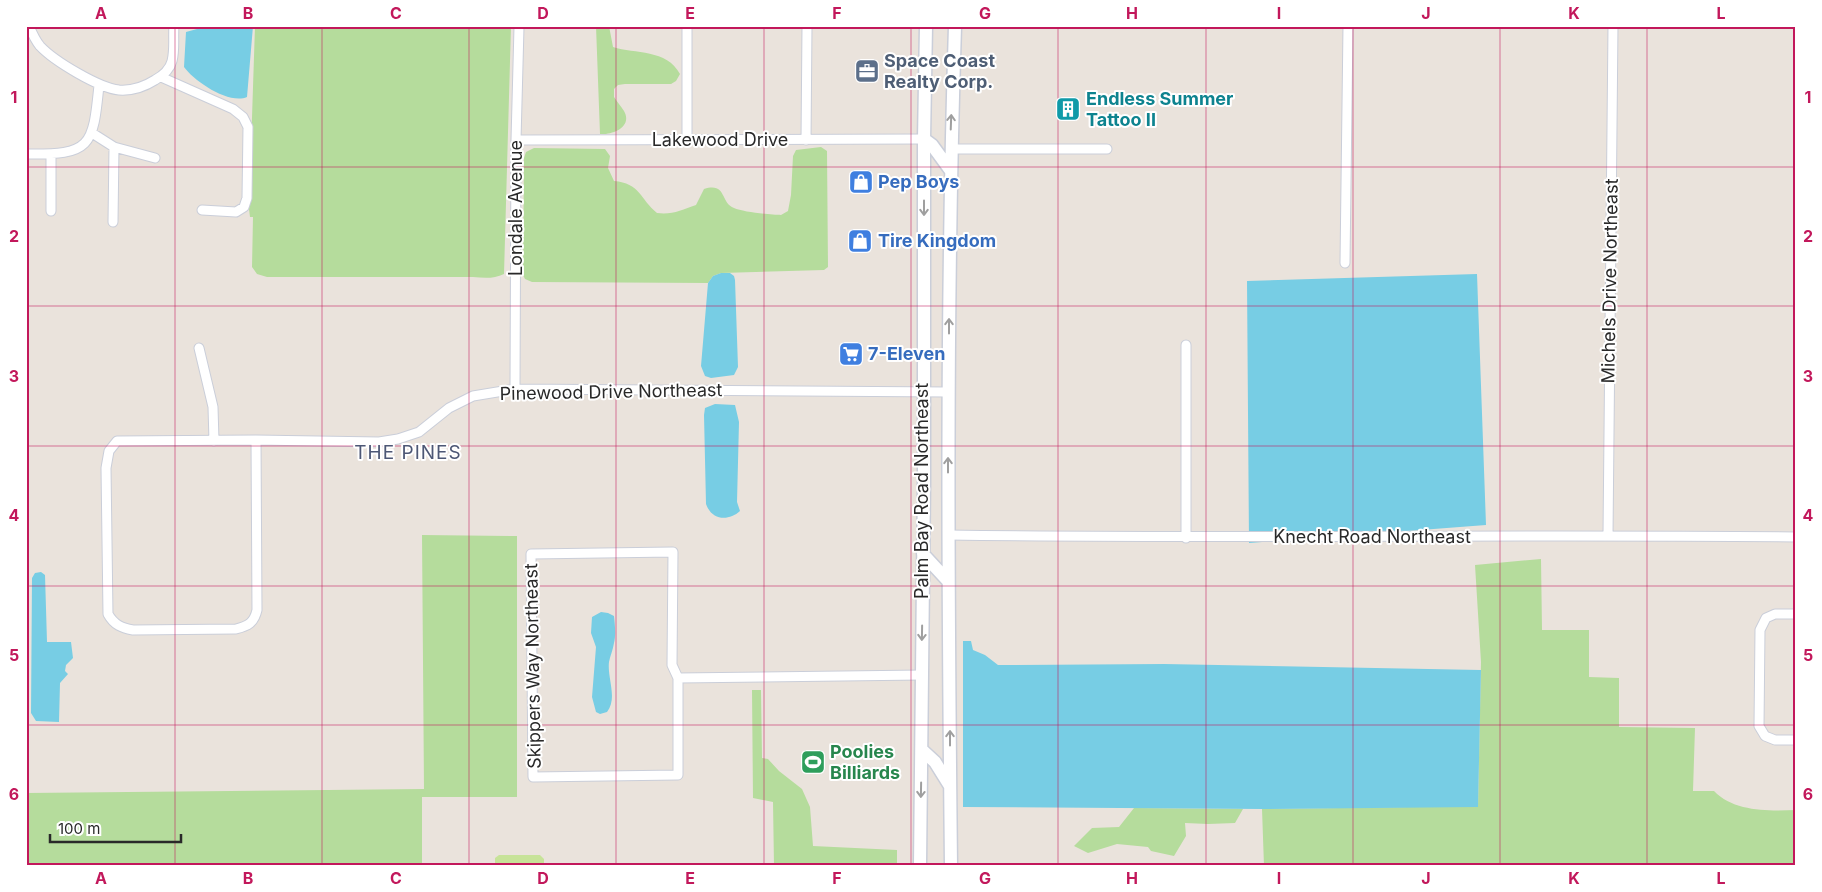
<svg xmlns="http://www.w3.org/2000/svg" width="1822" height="892" font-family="Inter,sans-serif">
	<rect width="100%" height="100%" fill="#eae3dc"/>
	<path fill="#b5dc9c" d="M255,26h256l-7,248c-10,5 -20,4 -31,3h-206l-10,-3 -5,-7 1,-50h-3l-1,-8z
		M596,26h13l4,21c22,7 54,2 67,27l-4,7 -5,3h-46l-7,1 -4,4v8c3,5 7,9 10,14 9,16 -12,24 -24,23z
		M821,147l6,4 1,116 -4,3 -103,3 -8,3 -5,7 -176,-1 -7,-3 -2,-4 1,-117 2,-6 8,-4 71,1 5,7 -2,12 6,13c26,2 26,18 43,32 15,2 25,-3 39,-8l8,-16c23,-7 16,14 30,19 9,4 37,7 47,7l7,-4 3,-16 2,-39 3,-6z
		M422,535l95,1v261h-95v69h-396v-73l398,-4z
		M1541,559l1,71h47v47l30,1v49l76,1 -2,63h21c20,21 55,20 82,19v56h-532l-2,-57 216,-3 3,-144 -6,-97z
		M752,690h9l1,68 6,1 11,12 23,18 8,18 3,39 84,4v16h-123l-1,-64 -20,-4z
		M1134,808l109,1 -8,14 -27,1 -23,-1 1,13 -12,20 -23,-5 -3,-4 -31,-3 -29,9 -14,-7 18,-18 27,-1z"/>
	<path fill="#c7e399" d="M499,855h41l4,4v7h-49v-8z"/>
	<path fill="#77cde4" d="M198,26h55l-6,71c-18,8 -53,-16 -63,-30l2,-35 11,-3z
		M721,273h9l4,3 1,4 3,87 -4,8 -23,3 -6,-2 -4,-10 7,-83 5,-7z
		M1477,274l9,251 -237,18 -2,-262z
		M715,404l20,1 4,17 -2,80 3,9c-11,10 -28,10 -34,-7l-2,-89 1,-7z
		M41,572l4,3 2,67h24l2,16 -7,7 -1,6 3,3 -8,9 -1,39 -23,-1 -5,-8 1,-135 3,-5z
		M601,612l7,1 6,3c1,9 2,19 0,27 -1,7 -4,13 -5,19 -2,16 9,36 -2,50l-7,2 -4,-2 -4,-15 4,-50 -5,-14 1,-16z
		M963,641h8l2,9 12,5 13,10 166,-1 317,6 -3,137 -216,2 -299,-2z"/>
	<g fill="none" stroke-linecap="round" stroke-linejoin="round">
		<defs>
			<path id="minor" d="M29,26c3,7 6,14 11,20 14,15 59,42 79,44 14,1 25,-3 36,-10 7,-4 15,-11 17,-19 3,-11 1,-24 2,-35
				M687,26v114
				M161,77l72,32 10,8 5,10 -1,71 -3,9 -8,5 -34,-2
				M92,133l22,14 -1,75
				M516,140l408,-1
				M806,140l1,-113
				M114,147l41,11
				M951,149h156
				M26,154c65,1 67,-7 73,-69
				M51,211v-56
				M1345,263l3,-237
				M1186,345v193
				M199,348l14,59 1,34
				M515,389l1,-249 3,-113
				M256,440l123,2 19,-3 21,-7 30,-24 24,-12 42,-7 433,3
				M256,440l1,170c-3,13 -9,16 -21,19l-103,1c-11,-2 -19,-5 -25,-16l-2,-146 3,-17 8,-10z
				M948,535c283,4 565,-1 848,2
				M1608,535l5,-509
				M673,552l-1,113 6,13v97l-145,2 -2,-223z
				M1796,614h-21l-9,4 -6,12 -1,96 6,10 10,4h21
				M678,678l244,-3"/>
			<path id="secondary" d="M924,139l8,6 19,26
				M923,554l25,27
				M922,750l13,12 15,24
				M920,866l4,-384v-343l2,-113
				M951,866c-3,-280 -5,-560 4,-840"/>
		</defs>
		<use href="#minor" stroke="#caced9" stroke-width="11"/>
		<use href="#secondary" stroke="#caced9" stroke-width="15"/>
		<use href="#minor" stroke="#fff" stroke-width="9"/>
		<use href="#secondary" stroke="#fff" stroke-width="12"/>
	</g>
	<defs><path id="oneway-shaft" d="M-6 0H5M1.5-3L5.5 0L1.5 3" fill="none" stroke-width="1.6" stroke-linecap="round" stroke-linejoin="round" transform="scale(1.25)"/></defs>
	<g stroke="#9f9f9f">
		<use href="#oneway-shaft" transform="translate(951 122) rotate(-88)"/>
		<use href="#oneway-shaft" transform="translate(924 208) rotate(90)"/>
		<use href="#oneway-shaft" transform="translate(949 326) rotate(-90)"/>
		<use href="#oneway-shaft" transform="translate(948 465) rotate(-90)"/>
		<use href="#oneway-shaft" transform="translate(922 633) rotate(91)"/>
		<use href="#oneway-shaft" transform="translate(950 738) rotate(-90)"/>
		<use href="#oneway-shaft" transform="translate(921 790) rotate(91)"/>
	</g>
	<path fill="none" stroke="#c2185b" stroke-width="1" stroke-opacity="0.55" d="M175,26v840M322,26v840M469,26v840M616,26v840M764,26v840M911,26v840M1058,26v840M1206,26v840M1353,26v840M1500,26v840M1647,26v840M26,167h1770M26,306h1770M26,446h1770M26,586h1770M26,725h1770"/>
	<defs>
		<symbol id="office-square" viewBox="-11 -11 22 22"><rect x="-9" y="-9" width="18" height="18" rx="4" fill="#5c6f8a" stroke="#fff"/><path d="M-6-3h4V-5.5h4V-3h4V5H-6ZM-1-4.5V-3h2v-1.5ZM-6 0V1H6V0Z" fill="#fff"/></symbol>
		<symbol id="building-square" viewBox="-11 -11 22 22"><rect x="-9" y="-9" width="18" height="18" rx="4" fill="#0f9aa8" stroke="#fff"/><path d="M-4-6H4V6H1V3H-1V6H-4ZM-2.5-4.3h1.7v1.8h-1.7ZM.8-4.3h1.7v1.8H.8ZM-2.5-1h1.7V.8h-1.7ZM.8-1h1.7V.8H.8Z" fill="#fff"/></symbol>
		<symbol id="shop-square" viewBox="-11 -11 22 22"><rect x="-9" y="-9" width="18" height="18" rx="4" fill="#3f7fe0" stroke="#fff"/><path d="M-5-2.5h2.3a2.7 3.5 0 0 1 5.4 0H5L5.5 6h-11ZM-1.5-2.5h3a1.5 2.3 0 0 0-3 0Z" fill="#fff"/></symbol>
		<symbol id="supermarket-square" viewBox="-11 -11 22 22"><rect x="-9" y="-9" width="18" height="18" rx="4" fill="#3f7fe0" stroke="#fff"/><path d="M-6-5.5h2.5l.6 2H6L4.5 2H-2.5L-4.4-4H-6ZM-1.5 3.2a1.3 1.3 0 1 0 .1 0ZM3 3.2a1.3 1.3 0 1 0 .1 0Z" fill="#fff"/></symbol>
		<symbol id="stadium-square" viewBox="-11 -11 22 22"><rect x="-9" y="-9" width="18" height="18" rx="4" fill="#2e9e5b" stroke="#fff"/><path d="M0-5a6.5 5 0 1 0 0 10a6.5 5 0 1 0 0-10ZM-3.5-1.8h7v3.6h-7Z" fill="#fff"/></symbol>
	</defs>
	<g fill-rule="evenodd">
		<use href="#office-square" x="853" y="57" width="28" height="28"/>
		<use href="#building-square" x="1054" y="95" width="28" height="28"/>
		<use href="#shop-square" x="847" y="168" width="28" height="28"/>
		<use href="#shop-square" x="846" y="227" width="28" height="28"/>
		<use href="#supermarket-square" x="837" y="340" width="28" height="28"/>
		<use href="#stadium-square" x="799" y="748" width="28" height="28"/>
	</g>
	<g text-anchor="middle" stroke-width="4" stroke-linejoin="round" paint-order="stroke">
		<g font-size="18" font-weight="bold" fill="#4e5e75" stroke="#fff" text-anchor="start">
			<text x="884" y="67">Space Coast<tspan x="884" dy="21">Realty Corp.</tspan></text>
		</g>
		<g font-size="18" font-weight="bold" fill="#0d838f" stroke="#fff" text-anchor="start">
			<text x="1086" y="105">Endless Summer<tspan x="1086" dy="21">Tattoo II</tspan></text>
		</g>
		<g font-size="18" fill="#292929" stroke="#fff">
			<text x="720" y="146">Lakewood Drive</text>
			<text transform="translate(516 208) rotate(-90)" y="6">Londale Avenue</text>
			<text transform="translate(1610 281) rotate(-89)" y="6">Michels Drive Northeast</text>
			<text transform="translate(611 392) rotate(-1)" y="6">Pinewood Drive Northeast</text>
			<text transform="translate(922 491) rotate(-90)" y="6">Palm Bay Road Northeast</text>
			<text x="1372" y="543">Knecht Road Northeast</text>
			<text transform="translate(533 666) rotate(-91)" y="6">Skippers Way Northeast</text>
		</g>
		<g font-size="18" font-weight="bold" fill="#366cbe" stroke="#fff" text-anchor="start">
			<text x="878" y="188">Pep Boys</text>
			<text x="878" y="247">Tire Kingdom</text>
			<text x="868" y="360">7-Eleven</text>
		</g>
		<g font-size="18" font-weight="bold" fill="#27864d" stroke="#fff" text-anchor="start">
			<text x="830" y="758">Poolies<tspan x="830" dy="21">Billiards</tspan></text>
		</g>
		<g font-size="19" letter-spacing="1" fill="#4d5775" stroke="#fff">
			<text x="408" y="459">THE PINES</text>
		</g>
	</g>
	<rect width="1822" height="892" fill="none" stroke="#ffffff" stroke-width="55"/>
	<path d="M50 834v8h131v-8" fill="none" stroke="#292929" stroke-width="2.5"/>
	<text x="58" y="834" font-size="15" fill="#292929" stroke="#ffffff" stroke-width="4" paint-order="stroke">100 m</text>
	<rect x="28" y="28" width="1766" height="836" fill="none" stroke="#c2185b" stroke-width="2"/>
	<g font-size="16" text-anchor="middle" font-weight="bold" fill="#c2185b">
		<text x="101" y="19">A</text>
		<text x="248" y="19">B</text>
		<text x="396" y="19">C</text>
		<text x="543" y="19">D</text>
		<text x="690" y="19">E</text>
		<text x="837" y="19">F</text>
		<text x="985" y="19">G</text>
		<text x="1132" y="19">H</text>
		<text x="1279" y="19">I</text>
		<text x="1426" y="19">J</text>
		<text x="1574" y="19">K</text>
		<text x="1721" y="19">L</text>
		<text x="14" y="103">1</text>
		<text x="1808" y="103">1</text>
		<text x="14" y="242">2</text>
		<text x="1808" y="242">2</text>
		<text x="14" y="382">3</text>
		<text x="1808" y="382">3</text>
		<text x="14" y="521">4</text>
		<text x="1808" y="521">4</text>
		<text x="14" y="661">5</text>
		<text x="1808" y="661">5</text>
		<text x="14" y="800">6</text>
		<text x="1808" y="800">6</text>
		<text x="101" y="884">A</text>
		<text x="248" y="884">B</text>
		<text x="396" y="884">C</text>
		<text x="543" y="884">D</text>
		<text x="690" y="884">E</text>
		<text x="837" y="884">F</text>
		<text x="985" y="884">G</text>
		<text x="1132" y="884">H</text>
		<text x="1279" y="884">I</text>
		<text x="1426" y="884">J</text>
		<text x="1574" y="884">K</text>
		<text x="1721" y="884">L</text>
	</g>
</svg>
